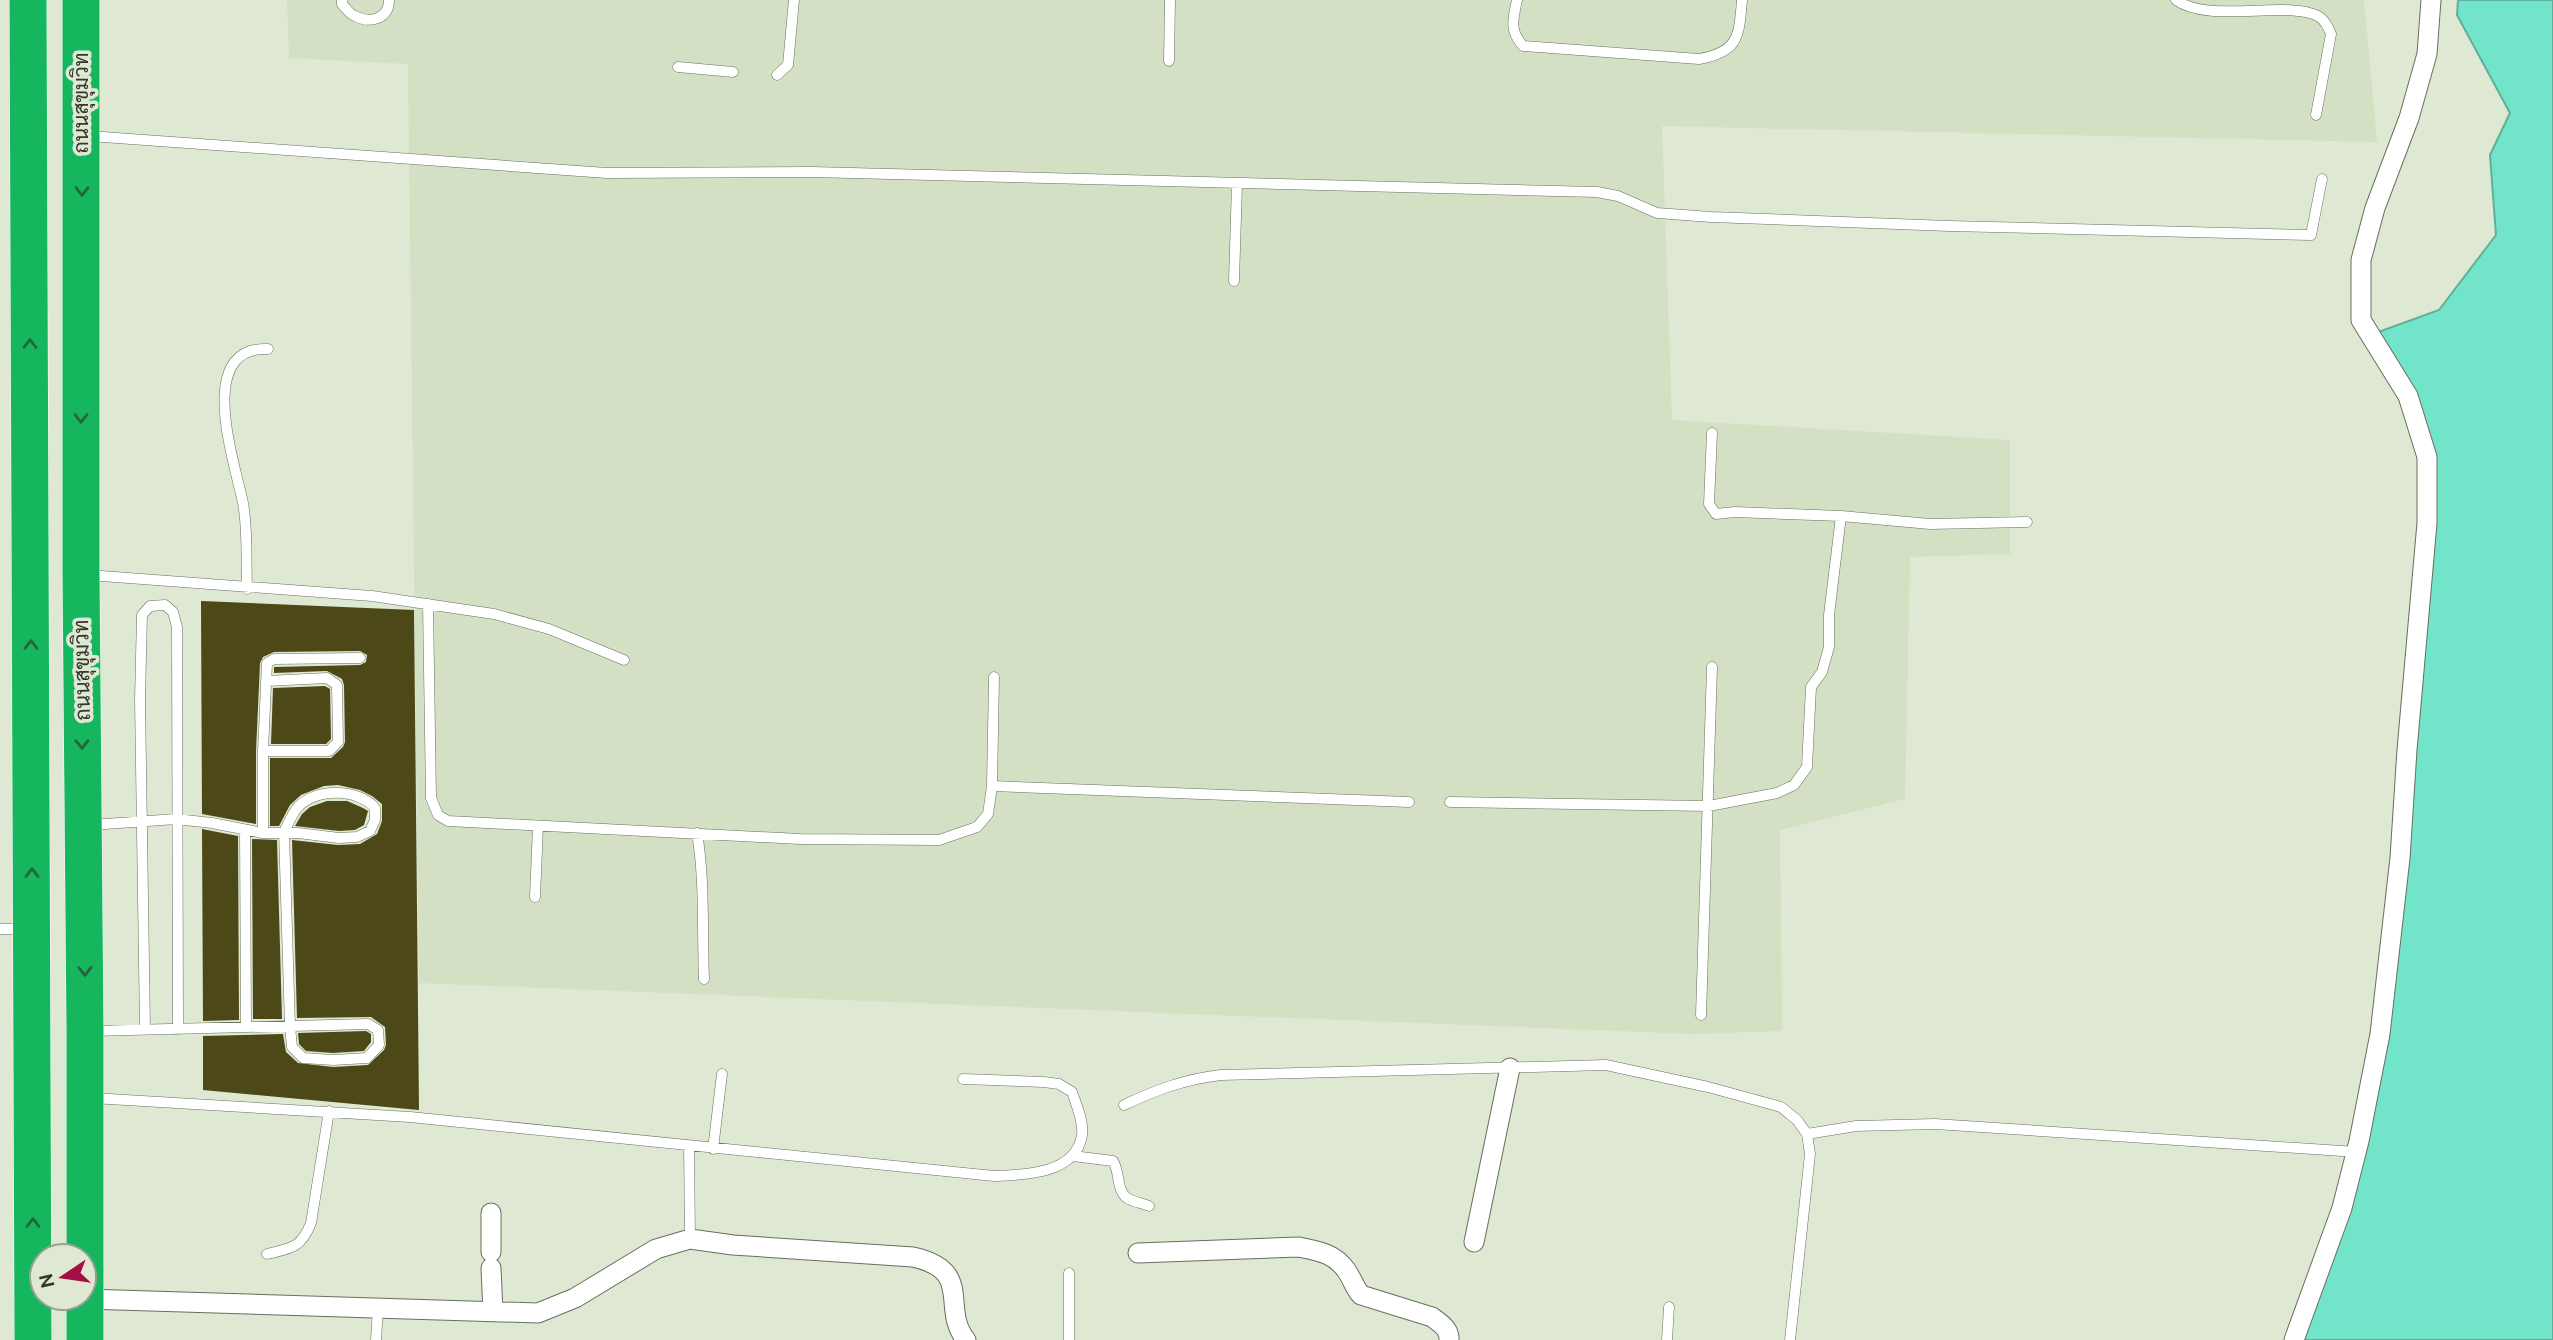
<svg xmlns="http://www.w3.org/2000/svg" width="2553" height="1340" font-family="Ubuntu,Sarabun,sans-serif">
	<rect width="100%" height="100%" fill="#dee8d2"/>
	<path fill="#d3e0c3" d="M287,0h2077l13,142 -715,-16 10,294 338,20v114l-100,3 -5,242 -125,31 2,201 -89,3 -1274,-51 -11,-919 -119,-6z"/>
	<path fill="#72e4c9" stroke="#5fb09a" stroke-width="2" d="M2458,0h95v1340h-262l51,-132 39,-184 46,-567 -57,-122 69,-25 57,-75 -6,-80 20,-42 -53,-98z"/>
	<path fill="#4c4818" d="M201,601l213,9 5,500 -216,-20v-54l80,-2 3,18 12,11 35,4 35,-2 16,-15 2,-5 -1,-18 -14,-10 -74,1 -5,-178 46,5 22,-1 17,-10 5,-13v-17l-10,-8 -12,-6 -22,-5 -14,1 -23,9 -11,10 -11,21h-9v-68h61l12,-11 2,-5 -1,-57 -2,-6 -15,-8 -53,2v-6l86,-2 6,-3 1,-7 -7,-4 -86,1 -11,5 -3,6 -4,88v73l-54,-10z
		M325,686l5,3 1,50 -5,5h-55l2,-56z
		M327,801h20l16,7 5,3 -4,14 -9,5 -16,1 -44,-5 7,-12 8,-7z
		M202,829l36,7 1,184 -36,1z
		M252,839l25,1 5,179h-29z
		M366,1031l5,3v8l-7,9 -31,2 -27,-2 -7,-7 -1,-11z"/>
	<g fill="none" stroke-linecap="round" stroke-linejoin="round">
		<defs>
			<path id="lane" d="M342,0v4c4,4 7,10 13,12 15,8 34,3 34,-16
				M1517,0c-4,20 -8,30 6,46l176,13c40,-7 40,-23 43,-59
				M2176,0c33,24 110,0 142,16 7,4 10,11 13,18l-15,81
				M1169,61l1,-61
				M678,67l55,5
				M777,75l11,-10 6,-65
				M89,136l518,37 205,-1 785,20 21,4 39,17 54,4 238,9 362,9 11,-56
				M1234,281l3,-97
				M1712,433l-3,71 7,10 19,-2 106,4
				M88,575l284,21 122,18 55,15 75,31
				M247,589c-1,-28 1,-59 -4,-86 -8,-40 -49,-157 25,-154
				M428,604l3,194 7,17 10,6 352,18 139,1 38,-13 11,-13 4,-28 417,16
				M263,751h66l9,-9 -1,-57 -10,-7 -61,3
				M992,786l2,-109
				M1450,802l259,4 68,-13 17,-8 13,-18 4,-80 11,-15 7,-25v-32l12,-99 89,8 97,-2
				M91,825l85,-6 36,4 51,10h35l41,5 18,-1 13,-6 5,-11v-12c-17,-20 -59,-20 -77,-1 -6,7 -10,17 -14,25l6,195 2,20 11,11 30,2 34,-2 12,-13 -1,-15 -10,-6 -276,7
				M245,831l1,196
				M263,833v-82l4,-88 7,-4 86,-1
				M697,833c8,48 5,97 7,146
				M535,897l3,-71
				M0,929h25
				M1701,1015l11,-348
				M145,1029l-5,-329 2,-85 8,-9 15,-1 8,7 4,15 1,402
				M92,1098l318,19 584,59c31,-1 82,-2 88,-41 2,-13 -6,-31 -10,-43l-13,-8 -15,-2 -81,-3
				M1124,1105c32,-15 61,-26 97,-30l385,-10 102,22 73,20 16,13 10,14 3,20 -20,186
				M1807,1134l49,-8 79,-2 422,28
				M689,1146l1,93
				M713,1149l9,-75
				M1073,1156l40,5c7,10 3,29 14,37 6,4 15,5 22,8
				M267,1254c25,-6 34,-6 44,-31l18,-112
				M1069,1273v67
				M376,1340l2,-33
				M1667,1340l2,-33"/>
			<path id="street" d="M1474,1242l36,-174
				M491,1252v-39
				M1138,1253l161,-6c19,4 35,6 47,23 6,8 8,17 15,25l71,22c8,6 18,12 17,23
				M491,1268l2,44
				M85,1299l453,14 37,-15 81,-49 34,-10 43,6 180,12c62,14 27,51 53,83
				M2294,1340l48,-132 17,-67 21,-107 20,-176 7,-108 20,-227v-66l-19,-61 -47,-76v-60l14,-52 34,-90 18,-64 4,-54"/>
			<path id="highway" d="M28,0l5,1340
				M81,0v574l4,457v309"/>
		</defs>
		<use href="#lane" stroke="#67705d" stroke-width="11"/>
		<use href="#street" stroke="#67705d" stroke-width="21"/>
		<use href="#highway" stroke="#fff" stroke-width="38"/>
		<use href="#lane" stroke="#fff" stroke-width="10"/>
		<use href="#street" stroke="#fff" stroke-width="19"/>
		<use href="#highway" stroke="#15b65e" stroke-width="37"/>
	</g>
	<defs><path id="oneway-chevron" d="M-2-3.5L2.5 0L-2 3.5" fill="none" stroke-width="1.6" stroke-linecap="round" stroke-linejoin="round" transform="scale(1.75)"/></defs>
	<g stroke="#28633e">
		<use href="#oneway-chevron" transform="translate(82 191) rotate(90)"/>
		<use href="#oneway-chevron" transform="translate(30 344) rotate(-90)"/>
		<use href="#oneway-chevron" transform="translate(81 418) rotate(90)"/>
		<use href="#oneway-chevron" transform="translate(31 645) rotate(-90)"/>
		<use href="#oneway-chevron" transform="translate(82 744) rotate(89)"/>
		<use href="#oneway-chevron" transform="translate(32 873) rotate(-90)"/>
		<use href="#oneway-chevron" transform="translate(85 971) rotate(89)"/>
		<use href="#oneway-chevron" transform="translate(33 1223) rotate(-90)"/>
	</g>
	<g text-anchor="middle" stroke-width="7" stroke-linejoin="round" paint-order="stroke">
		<g font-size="21" fill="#32362d" stroke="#dee8d2">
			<text transform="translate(81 103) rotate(-90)" y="7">ถนนสุขุมวิท</text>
			<text transform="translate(82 670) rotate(-91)" y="7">ถนนสุขุมวิท</text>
		</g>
	</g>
	<g transform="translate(63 1277) rotate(257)"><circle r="33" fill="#dee8d2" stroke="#99a190" stroke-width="2"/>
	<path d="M0-5L12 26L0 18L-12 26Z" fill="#a50e46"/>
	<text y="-10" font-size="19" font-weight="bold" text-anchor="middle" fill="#32362d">N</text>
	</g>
</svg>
